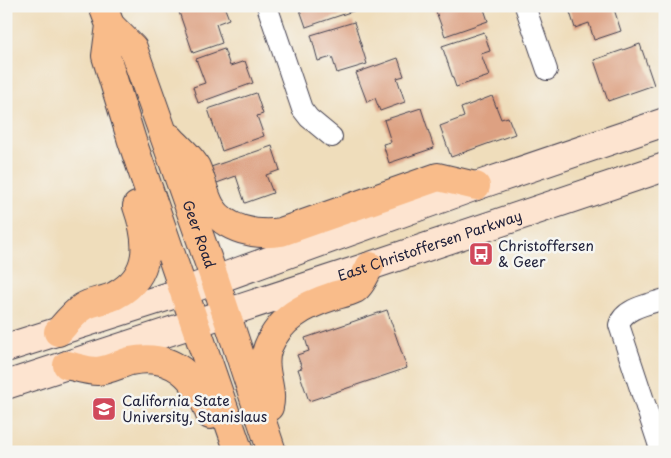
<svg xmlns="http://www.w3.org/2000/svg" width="671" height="458" font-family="'Playpen Sans',sans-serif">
	<rect width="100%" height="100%" fill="#f6f6f2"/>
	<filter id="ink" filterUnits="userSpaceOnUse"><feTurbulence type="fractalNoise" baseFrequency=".02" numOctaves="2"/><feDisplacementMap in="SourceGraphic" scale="10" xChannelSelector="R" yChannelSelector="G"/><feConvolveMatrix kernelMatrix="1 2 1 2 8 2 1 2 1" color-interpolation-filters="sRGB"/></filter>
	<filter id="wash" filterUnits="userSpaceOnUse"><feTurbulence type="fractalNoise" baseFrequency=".0096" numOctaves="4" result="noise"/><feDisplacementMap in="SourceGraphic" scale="20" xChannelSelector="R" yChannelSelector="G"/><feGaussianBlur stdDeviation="1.12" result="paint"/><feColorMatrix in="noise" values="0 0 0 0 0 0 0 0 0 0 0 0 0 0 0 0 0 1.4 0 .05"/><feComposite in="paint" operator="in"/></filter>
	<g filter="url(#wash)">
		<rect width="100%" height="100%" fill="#efddbb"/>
		<g id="blocks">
			<path fill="#dda182" d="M197,6h27l5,13 -13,5 6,19 -29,10 -14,-41z
				M303,6h51l2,4 -50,17 -7,-20z
				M434,6h49l5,15 -43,15z
				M568,6h45l8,25 -27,9 -5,-17 -14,5z
				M354,22l13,42 -30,9 -5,-16 -14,4 -7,-26z
				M484,32l6,19 -9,3 8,22 -33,11 -14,-41z
				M640,44l14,41 -46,16 -14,-41z
				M224,49l6,17 15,-5 8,22 -55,20 -5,-16 12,-4 -9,-24z
				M398,58l6,18 -7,2 8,24 -25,9 -5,-13 -8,4 -11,-29z
				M256,93l7,21 -6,2 7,20 -42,15 -14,-42z
				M492,96l9,23 7,-2 7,17 -64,23 -11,-31 24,-9 -3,-9z
				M421,108l13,40 -45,15 -6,-19 8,-2 -7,-22z
				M272,146l8,24 -14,5 7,18 -28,10 -9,-27 -22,8 -6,-16z
				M387,310l20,58 -98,33 -11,-32 4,-1 -5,-13 12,-4 -4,-13z"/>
		</g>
	</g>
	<g filter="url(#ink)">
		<use href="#blocks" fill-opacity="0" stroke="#413e4e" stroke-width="1"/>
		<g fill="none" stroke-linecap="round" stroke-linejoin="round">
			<defs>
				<path id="street" d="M267,6l35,103 7,9 23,19
					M525,6l22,64
					M661,452l-42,-127c4,-17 31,-21 46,-26"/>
				<g id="secondary">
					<path d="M6,348l179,-57 291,-105 189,-64"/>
					<path id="s1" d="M6,385l364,-119 295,-99"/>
				</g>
				<g id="primary">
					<path d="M103,6l7,19 -4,31 26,85 107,311"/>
					<path id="s2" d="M110,25l23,23 82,232 57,172"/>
					<path d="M170,138c8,9 21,19 26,29 6,13 8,28 15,40 14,23 46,29 70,25l157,-55 38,9"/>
					<path d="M58,332c7,-8 16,-19 25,-25 9,-6 23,-6 33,-12 37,-20 33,-55 21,-89"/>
					<path d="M67,365c9,2 21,6 30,6 11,-1 23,-7 33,-10 43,-9 67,16 80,54"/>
					<path d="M269,407c5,-19 -9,-38 -1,-60 12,-29 37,-42 65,-51 7,-2 16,-4 22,-7 6,-4 11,-16 15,-23"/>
				</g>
			</defs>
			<use href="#street" stroke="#413e4e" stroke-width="22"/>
			<use href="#secondary" stroke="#413e4e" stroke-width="30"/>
			<use href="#primary" stroke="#413e4e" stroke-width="30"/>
			<use href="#street" stroke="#fff" stroke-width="20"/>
			<use href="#secondary" stroke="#fde4d0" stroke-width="28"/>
			<use href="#primary" stroke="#f9bc8a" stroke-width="28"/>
		</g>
	</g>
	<defs>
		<symbol id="bus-square" viewBox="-11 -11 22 22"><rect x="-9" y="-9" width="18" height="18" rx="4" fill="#d1495b" stroke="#f6f6f2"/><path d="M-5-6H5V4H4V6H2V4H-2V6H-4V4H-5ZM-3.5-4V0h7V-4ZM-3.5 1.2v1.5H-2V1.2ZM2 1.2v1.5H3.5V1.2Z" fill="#fff"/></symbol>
		<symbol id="university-square" viewBox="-11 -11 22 22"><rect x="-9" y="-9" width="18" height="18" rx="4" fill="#d1495b" stroke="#f6f6f2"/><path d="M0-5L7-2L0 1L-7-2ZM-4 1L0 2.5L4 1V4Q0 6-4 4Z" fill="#fff"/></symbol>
	</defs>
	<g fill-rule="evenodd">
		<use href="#bus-square" x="467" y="240" width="28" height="28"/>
		<use href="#university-square" x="90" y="395" width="28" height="28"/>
	</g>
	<g text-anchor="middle" stroke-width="5" stroke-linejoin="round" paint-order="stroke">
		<g font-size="14" fill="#22223b" stroke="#f6f6f2">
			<text dy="5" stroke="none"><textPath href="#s2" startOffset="230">Geer Road</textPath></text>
			<text dy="5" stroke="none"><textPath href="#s1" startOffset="446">East Christoffersen Parkway</textPath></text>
		</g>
		<g font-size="14" fill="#22223b" stroke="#f6f6f2" text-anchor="start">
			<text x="498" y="251">Christoffersen<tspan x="498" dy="16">&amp; Geer</tspan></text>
			<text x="122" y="406">California State<tspan x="122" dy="16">University, Stanislaus</tspan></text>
		</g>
	</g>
	<rect width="671" height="458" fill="none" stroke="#f6f6f2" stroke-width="25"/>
</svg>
